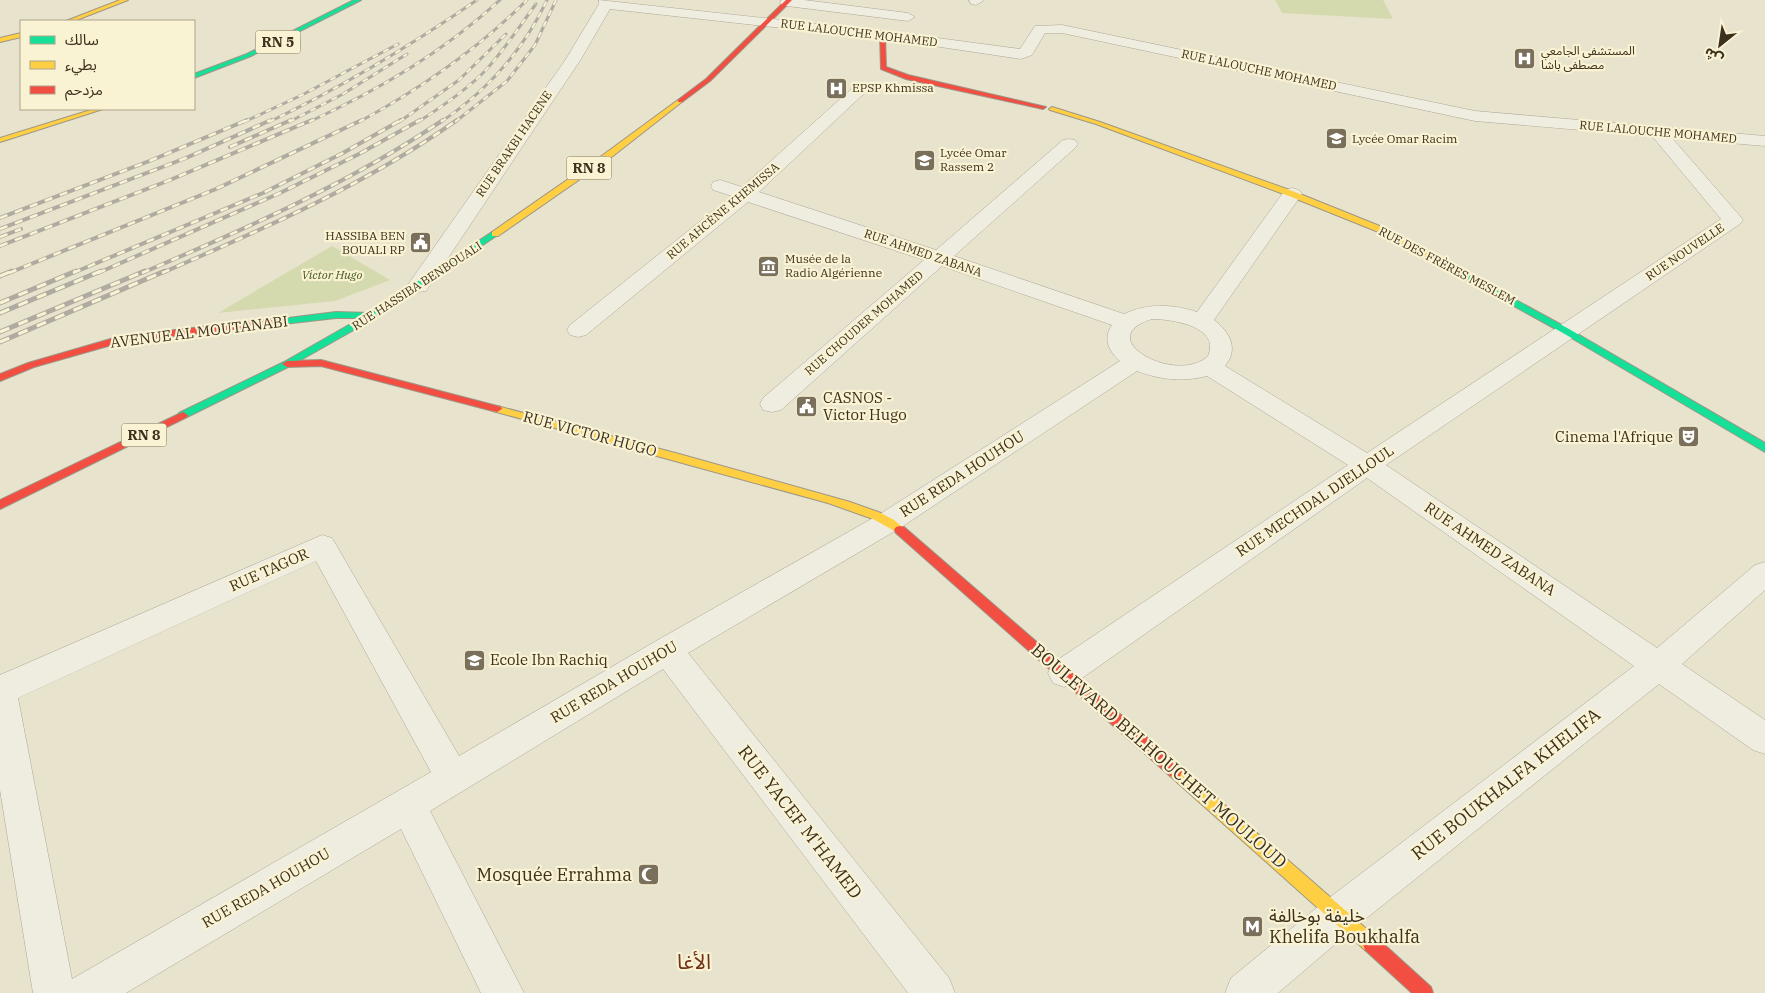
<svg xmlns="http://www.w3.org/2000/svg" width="1765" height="993" font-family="'IBM Plex Serif','Noto Sans Arabic',serif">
	<rect width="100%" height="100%" fill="#e8e3cd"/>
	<path fill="#d5daae" d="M1275,0h108l10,19 -111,-6z
		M332,246l58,34 -55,21 -117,12z"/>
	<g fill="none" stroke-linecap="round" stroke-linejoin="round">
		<defs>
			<path id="street" d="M599,0l301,33 120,16 15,-23 27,-1 413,86 290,25v10l-93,-8 68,78 3,4 -3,4 -354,241 271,183 98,-83 10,-3v28l-83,74 83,56v34l-12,-4 -94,-66 -306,245 -75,64h-53l6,-15 94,-77 309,-235 -267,-188 -292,205 -11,4 -11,-4 -5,-10 5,-10 295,-198 -141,-89c-23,6 -47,4 -70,-5l-237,157 -212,125 261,325 6,15h-47l-245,-324 -233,142 94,182h-43l-80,-164 -275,164h-93l-33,-203v-115l322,-140 10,3 127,218 197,-115 224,-127 240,-153c-12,-10 -17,-23 -8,-36l-170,-59 -161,144 -9,2 -9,-2 -3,-6 3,-6 161,-138 -176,-58 -162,133 -8,2 -8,-2 -3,-5 3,-5 162,-129 -19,-6 -2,-4 2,-4 7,-2 22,7 115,-103h12l2,3 -112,105 177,58 127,-110 6,-1 6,1 3,4 -3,4 -121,108 170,58c24,-11 48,-10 73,-2l88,-122 7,-2 7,2 3,4 -88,126c16,12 25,29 11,46l142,87 354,-234 -69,-83 -177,-15 -413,-88h-17l-13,22 -11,4 -121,-18 -290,-32 -29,50 -155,232 -8,1 -8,-1 -3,-5 159,-227 33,-55zM1152,319c19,0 69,7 56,37 -31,30 -119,-18 -56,-37zM316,561l115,211 -359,207 -54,-281z
				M782,0h22l104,13 7,4 -7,4 -121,-15 -5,-1 -2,-3z
				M969,0h14v1l-7,4 -5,-1z"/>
			<path id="fast" d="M354,0h7l-110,56 -57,22v-4l53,-20z
				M492,232l7,2 -124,84 -85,48 -103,51h-8l-1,-2 1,-2 105,-51 77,-44h-25l-53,6 -3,-1v-4l56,-7 34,1z
				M1457,268l112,61 196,114v9l-202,-119 -109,-60v-4z"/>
			<path id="slow" d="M120,0h8l-54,21h-8z
				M21,33v4l-21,5v-4z
				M678,100l5,1 -74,58 -111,77h-6v-4l111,-77z
				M1052,107l48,15 195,70 97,39 69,40 -4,3 -3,-1 -68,-38 -97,-39 -193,-72 -46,-14 -1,-1z
				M94,109h9l-103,33v-4z
				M497,406l182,48 171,48 31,11 13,7 12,10 -2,3 -4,1 -27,-15 -45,-16 -335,-92 -1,-2z
				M1175,764l5,2 197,172 2,6 -2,6 -6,2 -6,-2 -195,-174 -2,-5 2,-5z"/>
			<path id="jam" d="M786,0h6l-82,81 -28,21h-4v-2l28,-21z
				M880,34l5,1 1,32 22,8 138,32 -3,2 -137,-30 -25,-10z
				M283,318l3,1v4l-164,19 -88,25 -34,14v-7l28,-11 93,-27z
				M321,360l180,47 1,2 -5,3 -176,-46 -34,1 -5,-3 5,-3z
				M183,412l5,3 -1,2 -187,92v-9z
				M900,526l4,1 276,239 2,5 -2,5 -5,2 -5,-2 -274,-243 -2,-3 2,-3z
				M1371,936l6,2 54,49 2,6h-21l-47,-43 -2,-6 2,-6z"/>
		</defs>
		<use href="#street" stroke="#ada796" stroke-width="1"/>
		<use href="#fast" stroke="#9d9686" stroke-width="2"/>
		<use href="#slow" stroke="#9d9686" stroke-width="2"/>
		<use href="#jam" stroke="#9d9686" stroke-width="2"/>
		<use href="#street" fill="#efece0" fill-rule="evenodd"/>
		<use href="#fast" fill="#16e098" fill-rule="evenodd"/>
		<use href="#slow" fill="#ffcf43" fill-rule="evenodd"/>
		<use href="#jam" fill="#f24e42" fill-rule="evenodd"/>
		<defs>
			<path id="rail-far2" d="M244,122l58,-27 96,-51
				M269,122c73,-35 141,-76 208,-122
				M289,122l54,-28 64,-40
				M309,122c71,-33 133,-69 191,-122
				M359,122c63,-34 118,-72 168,-122
				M399,122l60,-42 47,-46
				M418,122c22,-14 44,-29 63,-47 21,-21 37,-47 55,-71
				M441,122c47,-32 82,-71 106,-122
				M455,122l52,-41 28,-36 21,-45"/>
			<path id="rail-far1" d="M230,147l61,-27
				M0,218l152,-58 95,-40
				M0,229l186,-71 85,-38
				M0,237l21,-8
				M0,246l170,-66 142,-60
				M9,273l207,-84 146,-69
				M73,273l190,-80 80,-40 58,-33
				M98,273l182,-80 79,-39 61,-34
				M142,273c103,-44 208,-90 301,-153
				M162,273c101,-44 205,-89 295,-153"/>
			<path id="rail" d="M0,276l12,-5
				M0,303l76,-32
				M0,313l101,-42
				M0,332l145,-61
				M0,342l165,-71"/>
		</defs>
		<use href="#rail-far2" stroke="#afaba0" stroke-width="3"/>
		<use href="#rail-far1" stroke="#afaba0" stroke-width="4"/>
		<use href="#rail" stroke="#afaba0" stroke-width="5"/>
		<use href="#rail-far2" stroke="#f9f2d3" stroke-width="2" stroke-dasharray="6" stroke-linecap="butt"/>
		<use href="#rail-far1" stroke="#f9f2d3" stroke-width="2.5" stroke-dasharray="8" stroke-linecap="butt"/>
		<use href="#rail" stroke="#f9f2d3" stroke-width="3" stroke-dasharray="10" stroke-linecap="butt"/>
	</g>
	<defs>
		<symbol id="hospital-square" viewBox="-11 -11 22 22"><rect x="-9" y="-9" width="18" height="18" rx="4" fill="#796f5b" stroke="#f9f2d3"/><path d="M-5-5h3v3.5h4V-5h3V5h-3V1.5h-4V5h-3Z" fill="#fff"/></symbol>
		<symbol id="school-square" viewBox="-11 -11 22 22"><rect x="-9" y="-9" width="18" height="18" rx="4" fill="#796f5b" stroke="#f9f2d3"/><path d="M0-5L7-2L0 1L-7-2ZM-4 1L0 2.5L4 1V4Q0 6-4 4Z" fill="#fff"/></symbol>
		<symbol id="civic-square" viewBox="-11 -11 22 22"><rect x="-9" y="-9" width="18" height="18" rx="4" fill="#796f5b" stroke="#f9f2d3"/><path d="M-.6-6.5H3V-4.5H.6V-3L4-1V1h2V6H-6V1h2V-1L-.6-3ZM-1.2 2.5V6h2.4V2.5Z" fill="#fff"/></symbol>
		<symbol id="museum-square" viewBox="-11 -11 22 22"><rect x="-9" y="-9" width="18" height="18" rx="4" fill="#796f5b" stroke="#f9f2d3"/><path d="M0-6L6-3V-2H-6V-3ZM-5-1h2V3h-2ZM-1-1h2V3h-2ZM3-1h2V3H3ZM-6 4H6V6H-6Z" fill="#fff"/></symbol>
		<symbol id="theatre-square" viewBox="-11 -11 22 22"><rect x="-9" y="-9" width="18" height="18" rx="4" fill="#796f5b" stroke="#f9f2d3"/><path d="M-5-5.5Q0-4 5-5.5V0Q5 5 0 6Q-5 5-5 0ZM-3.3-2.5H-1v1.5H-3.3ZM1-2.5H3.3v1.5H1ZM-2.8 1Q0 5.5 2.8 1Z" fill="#fff"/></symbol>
		<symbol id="mosque-square" viewBox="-11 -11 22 22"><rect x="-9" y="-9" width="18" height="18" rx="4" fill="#796f5b" stroke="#f9f2d3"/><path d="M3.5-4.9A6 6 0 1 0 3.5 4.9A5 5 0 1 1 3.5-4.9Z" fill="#fff"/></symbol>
		<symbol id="metro-square" viewBox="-11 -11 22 22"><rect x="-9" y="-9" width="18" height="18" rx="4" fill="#796f5b" stroke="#f9f2d3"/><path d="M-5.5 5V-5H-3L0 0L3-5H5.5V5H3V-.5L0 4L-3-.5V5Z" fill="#fff"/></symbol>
	</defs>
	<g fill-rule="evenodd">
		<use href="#hospital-square" x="1512" y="46" width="25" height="25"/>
		<use href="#hospital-square" x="824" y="76" width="25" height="25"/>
		<use href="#school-square" x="1324" y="126" width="25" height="25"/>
		<use href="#school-square" x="912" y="148" width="25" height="25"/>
		<use href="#civic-square" x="408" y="230" width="25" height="25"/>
		<use href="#museum-square" x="756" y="254" width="25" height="25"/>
		<use href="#civic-square" x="794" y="394" width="25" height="25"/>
		<use href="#theatre-square" x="1676" y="424" width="25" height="25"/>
		<use href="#school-square" x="462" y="648" width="25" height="25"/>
		<use href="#mosque-square" x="636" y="862" width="25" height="25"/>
		<use href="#metro-square" x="1240" y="914" width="25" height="25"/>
	</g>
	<g text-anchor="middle" stroke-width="4.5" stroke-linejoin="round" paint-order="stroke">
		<g font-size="12" fill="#3d301d" stroke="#f9f2d3">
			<text transform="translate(859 33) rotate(7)" y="4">RUE LALOUCHE MOHAMED</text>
			<text transform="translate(1259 70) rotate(12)" y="4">RUE LALOUCHE MOHAMED</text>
			<text transform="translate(1658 132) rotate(5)" y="4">RUE LALOUCHE MOHAMED</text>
			<text transform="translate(514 144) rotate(-56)" y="4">RUE BRAKBI HACENE</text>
			<text transform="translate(723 211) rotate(-40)" y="4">RUE AHCÈNE KHEMISSA</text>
			<text transform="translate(1685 252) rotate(-34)" y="4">RUE NOUVELLE</text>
			<text transform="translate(923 253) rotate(19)" y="4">RUE AHMED ZABANA</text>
			<text transform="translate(1447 266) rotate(28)" y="4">RUE DES FRÈRES MESLEM</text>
			<text transform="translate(417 286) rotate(-33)" y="4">RUE HASSIBA BENBOUALI</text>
			<text transform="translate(864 323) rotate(-41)" y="4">RUE CHOUDER MOHAMED</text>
		</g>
		<g font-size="12" fill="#3d301d" stroke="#f9f2d3" text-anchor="start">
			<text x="1541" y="55">المستشفى الجامعي<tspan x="1541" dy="14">مصطفى باشا</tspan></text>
			<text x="852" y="92">EPSP Khmissa</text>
			<text x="1352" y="143">Lycée Omar Racim</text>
			<text x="940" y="157">Lycée Omar<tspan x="940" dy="14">Rassem 2</tspan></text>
			<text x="405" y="240" text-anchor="end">HASSIBA BEN<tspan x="405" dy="14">BOUALI RP</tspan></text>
			<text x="785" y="263">Musée de la<tspan x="785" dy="14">Radio Algérienne</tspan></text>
		</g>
		<g font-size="12" font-style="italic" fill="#475c21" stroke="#f9f2d3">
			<text x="332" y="279">Victor Hugo</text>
		</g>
		<g fill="#f9f2d3" stroke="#756a54" stroke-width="1">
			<rect x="255.5" y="30.5" width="45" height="23" rx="4"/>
			<rect x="566.5" y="156.5" width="45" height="23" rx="4"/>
			<rect x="121.5" y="423.5" width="45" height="23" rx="4"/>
		</g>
		<g font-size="14" font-weight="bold" fill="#3d301d">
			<text x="278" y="47">RN 5</text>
			<text x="589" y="173">RN 8</text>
			<text x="144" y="440">RN 8</text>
		</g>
		<g font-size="15" fill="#3d301d" stroke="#f9f2d3">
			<text transform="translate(199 332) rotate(-7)" y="5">AVENUE AL MOUTANABI</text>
			<text transform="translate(590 434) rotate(15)" y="5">RUE VICTOR HUGO</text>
			<text transform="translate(962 474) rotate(-33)" y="5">RUE REDA HOUHOU</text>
			<text transform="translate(1315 501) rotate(-34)" y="5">RUE MECHDAL DJELLOUL</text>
			<text transform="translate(1490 549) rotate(34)" y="5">RUE AHMED ZABANA</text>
			<text transform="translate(269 570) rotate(-24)" y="5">RUE TAGOR</text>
			<text transform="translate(614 682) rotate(-31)" y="5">RUE REDA HOUHOU</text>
			<text transform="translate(266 888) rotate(-30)" y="5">RUE REDA HOUHOU</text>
		</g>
		<g font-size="15" fill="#3d301d" stroke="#f9f2d3" text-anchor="start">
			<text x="823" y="403">CASNOS -<tspan x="823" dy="17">Victor Hugo</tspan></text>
			<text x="1673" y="442" text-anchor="end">Cinema l'Afrique</text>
			<text x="490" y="665">Ecole Ibn Rachiq</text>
		</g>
		<g font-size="18" fill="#3d301d" stroke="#f9f2d3">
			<text transform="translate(1159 756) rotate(41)" y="6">BOULEVARD BELHOUCHET MOULOUD</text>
			<text transform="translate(1506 784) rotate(-38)" y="6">RUE BOUKHALFA KHELIFA</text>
			<text transform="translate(800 822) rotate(52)" y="6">RUE YACEF M'HAMED</text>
		</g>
		<g font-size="18" fill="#3d301d" stroke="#f9f2d3" text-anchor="end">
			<text x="632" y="881">Mosquée Errahma</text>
			<text x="1269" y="922" text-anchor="start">خليفة بوخالفة<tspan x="1269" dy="21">Khelifa Boukhalfa</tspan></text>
		</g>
		<g font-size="21" fill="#6f3318" stroke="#f9f2d3">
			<text x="694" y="969">الأغا</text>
		</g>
	</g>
	<rect x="20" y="20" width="175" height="90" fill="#f9f2d3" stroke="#aea48a"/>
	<rect x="30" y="36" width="25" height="8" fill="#16e098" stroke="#aea48a"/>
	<text x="65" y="45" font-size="15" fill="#3d301d">سالك</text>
	<rect x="30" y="61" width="25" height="8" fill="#ffcf43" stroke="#aea48a"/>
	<text x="65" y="70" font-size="15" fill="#3d301d">بطيء</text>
	<rect x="30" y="86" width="25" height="8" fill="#f24e42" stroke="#aea48a"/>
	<text x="65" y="95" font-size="15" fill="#3d301d">مزدحم</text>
	<g transform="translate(1720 45) rotate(210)" stroke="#f9f2d3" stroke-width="4" paint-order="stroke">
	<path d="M0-4L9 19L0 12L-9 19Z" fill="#3d301d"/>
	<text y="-8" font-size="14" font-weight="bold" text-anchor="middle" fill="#3d301d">ش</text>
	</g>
</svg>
